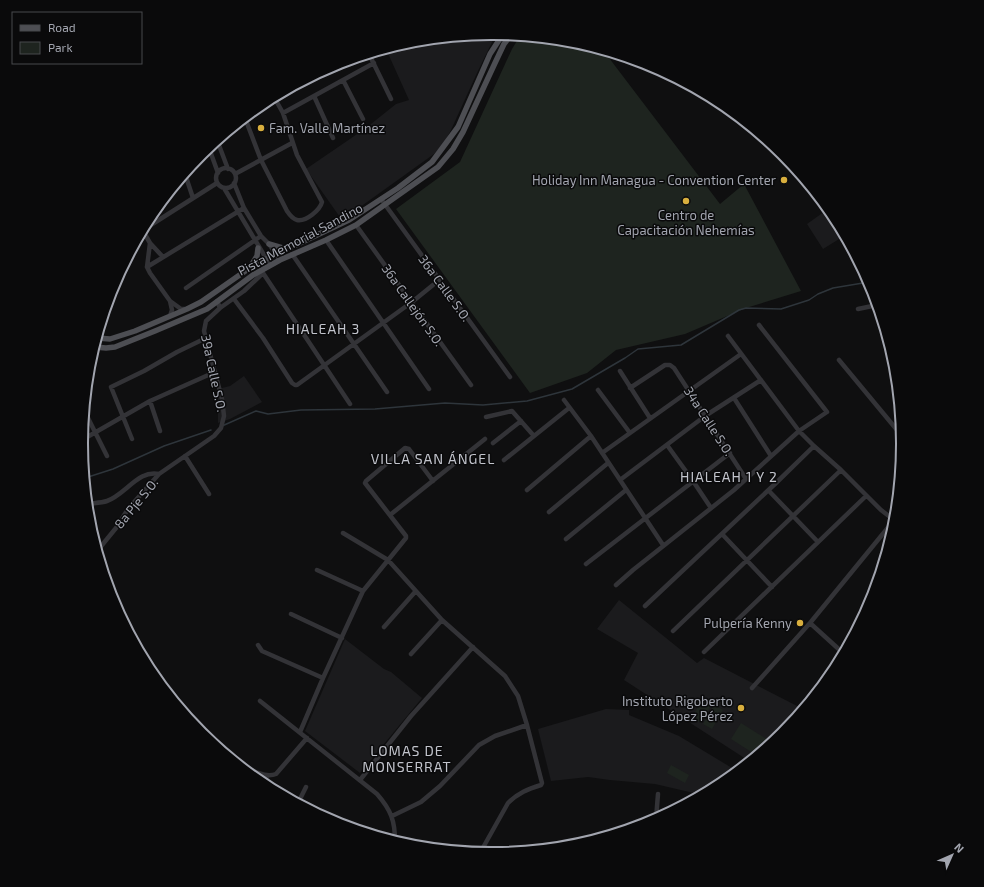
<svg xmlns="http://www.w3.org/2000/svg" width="984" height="887" font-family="'Exo 2',sans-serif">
	<rect width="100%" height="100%" fill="#0f0f10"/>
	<path fill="#1b1b1d" d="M492,33h5l-4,7 -16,33 -26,57 -7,13 -10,11 -92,66 -36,-51 60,-41 30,-24 13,-4 -23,-51 26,-8z
		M828,209l5,7 11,20 -21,13 -16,-25z
		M244,376l18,26 -32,17 -12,4v-34l12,-3z
		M619,600l78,63 7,-5 99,51 -21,25 -33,27 -125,-81 14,-27 -41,-24z
		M345,639l39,30 7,3 31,26 -62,75 -55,-42z
		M606,709l23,1v5l50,21 58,35 -17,14 -13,7 -9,2 -43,-10 -45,-4 -22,-3 -37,4 -13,-52z"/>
	<path fill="#1e241f" d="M520,36l52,5 31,9 117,154 24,-20 57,107 -55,17 -61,26 -69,16 -29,23 -57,20 -134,-184 64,-47 52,-113z
		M702,700l9,6 -10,17 -9,-6z
		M714,705l9,5 -11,19 -9,-5z
		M741,723l27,17 -6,11 -6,4 -25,-16z
		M671,765l18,10 -4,8 -18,-10z"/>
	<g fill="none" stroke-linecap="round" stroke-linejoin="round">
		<path stroke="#2e353b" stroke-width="1.5" d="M222,426l34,-15 12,3 33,-4 74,-1 70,-6 38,2 44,-4 45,-12 53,-31 13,-9 43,-4 58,-35 7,-2 35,1 28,-9 9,-6 15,-6 36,-6
			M85,478l28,-9 51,-23 47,-16"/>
		<path stroke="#333337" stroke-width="4.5" d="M369,54l22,45
			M343,80l20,39
			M314,96l19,42
			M283,113l91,-50
			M245,118l16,42 26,51c2,3 5,8 10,9 9,2 23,-10 25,-18l-25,-47 -14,-42 -9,-16
			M217,140l11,29
			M209,148l9,25
			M216 178a10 10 0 1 1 20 0a10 10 0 1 1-20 0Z
			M185,174l8,24
			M235,174l57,-31
			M234,183l10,25 17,28 8,8 11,16
			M224,188l46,77
			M381,199l129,178
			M356,225l115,160
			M143,230l74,-47
			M143,231l7,12 -3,24 3,6 20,28 11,8h5
			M326,240l103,149
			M150,243l13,14
			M292,254l95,138
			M147,267l97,-59
			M261,270l89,134
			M186,288l75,-52
			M234,299l29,39 29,45 3,2h2l115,-83 21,-17
			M220,308l24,-17 19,-18
			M858,309l19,-4
			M170,316l2,-6 -2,-9
			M728,336l71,95 15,15 27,24 40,40 13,10
			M839,360l63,76
			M620,371l30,47
			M630,388l35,-23h5l4,3 72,111
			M598,390l32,43
			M734,398l37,58
			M564,400l27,36 72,109
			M150,401l10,30
			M85,412l22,44
			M486,417l26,-6 22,25
			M132,439l-21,-52 33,-16 33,-19 29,-14
			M82,440l68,-39 65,-29
			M493,443l28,-22
			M667,445l26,36 18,27
			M602,453l139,-99
			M185,456l24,38
			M504,460l65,-52
			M620,480l85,-64 56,-36
			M527,490l64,-54
			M769,491l49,51
			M87,504c6,-1 14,-1 20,-3 18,-6 32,-32 52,-27
			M549,512l59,-49
			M390,515l95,-76
			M343,533l45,27 54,60 63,56 13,20 9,29 15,58 -1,2c-13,4 -23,8 -33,18l-28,50
			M722,534l50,53
			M566,539l60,-49
			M98,550l18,-22 12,-19 31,-35 55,-38 7,-8 3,-12 -2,-17 -18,-68 2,-10 14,-13 -3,-7
			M586,564l144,-111
			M317,570l46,21
			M616,585l17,-15 101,-80 65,-59 28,-19 -68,-87
			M645,606l131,-123 38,-37
			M291,614l51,24
			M810,623l33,30
			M384,627l31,-35
			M673,631l168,-161
			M258,645l4,6 61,27
			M704,652l162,-156
			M411,654l31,-34
			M752,688l58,-65 85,-104
			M260,701l117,93c14,16 18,27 18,47
			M300,732l23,-54 40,-87 43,-53v-2l-41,-53 1,-2 39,-33 4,1 24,32
			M237,762c11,6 27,17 39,12l31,-36
			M360,780l51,-64 62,-69
			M264,785l3,-9
			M298,803l8,-16
			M392,816l29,-14 19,-16 39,-41 16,-9 32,-11
			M656,819l2,-25
			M332,821l1,-2"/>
		<path stroke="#4d4e53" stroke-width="5.5" d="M269,244l17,5
			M251,266l6,-10 1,-8
			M97,338l13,1 25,-8 52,-22 14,-7 50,-35 15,-8 83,-39 49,-32 34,-26 26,-35 32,-73 13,-20
			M95,347l11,1 9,-1 40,-16 52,-22 46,-34 27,-15 46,-20 30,-15 82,-58 15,-18 10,-17 32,-69 9,-19 7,-9"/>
	</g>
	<g fill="#d9af3e" stroke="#0a0a0b" stroke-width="1.5">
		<circle cx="261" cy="128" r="4"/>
		<circle cx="784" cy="180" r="4"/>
		<circle cx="686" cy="201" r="4"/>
		<circle cx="800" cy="623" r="4"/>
		<circle cx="741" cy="708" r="4"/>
	</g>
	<g text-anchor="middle" stroke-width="3" stroke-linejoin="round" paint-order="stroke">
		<g font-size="13" fill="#a2a5af" stroke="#0a0a0b" text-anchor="end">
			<text x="269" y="133" text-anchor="start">Fam. Valle Martínez</text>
			<text x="776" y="185">Holiday Inn Managua - Convention Center</text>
			<text x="686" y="220" text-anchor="middle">Centro de<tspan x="686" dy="15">Capacitación Nehemías</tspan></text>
			<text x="792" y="628">Pulpería Kenny</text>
			<text x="733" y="706">Instituto Rigoberto<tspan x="733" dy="15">López Pérez</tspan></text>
		</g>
		<g font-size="13" fill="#a2a5af" stroke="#0a0a0b">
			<text transform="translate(300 239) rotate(-28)" y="5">Pista Memorial Sandino</text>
			<text transform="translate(445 288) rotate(54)" y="5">36a Calle S.O.</text>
			<text transform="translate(413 305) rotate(55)" y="5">36a Callejón S.O.</text>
			<text transform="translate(214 373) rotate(78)" y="5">39a Calle S.O.</text>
			<text transform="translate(709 421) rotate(57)" y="5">34a Calle S.O.</text>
			<text transform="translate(136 503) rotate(-51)" y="5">8a Pje S.O.</text>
		</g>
		<g font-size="14" letter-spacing="1" fill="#c2c4cc" stroke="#0a0a0b">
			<text x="323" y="334">HIALEAH 3</text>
			<text x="433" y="464">VILLA SAN ÁNGEL</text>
			<text x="729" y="482">HIALEAH 1 Y 2</text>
			<text x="407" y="756">LOMAS DE<tspan x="407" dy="16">MONSERRAT</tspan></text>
		</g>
	</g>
	<path d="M0 0H984V887H0ZM491 40H493A403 403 0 0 1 896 443V444A403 403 0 0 1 493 847H491A403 403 0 0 1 88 444V443A403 403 0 0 1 491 40Z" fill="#0a0a0b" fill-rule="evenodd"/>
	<path fill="none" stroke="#a2a5af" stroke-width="2" d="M491 40H493A403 403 0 0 1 896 443V444A403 403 0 0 1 493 847H491A403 403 0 0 1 88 444V443A403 403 0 0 1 491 40Z"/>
	<rect x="12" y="12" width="130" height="52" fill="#0a0a0b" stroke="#47484d"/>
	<rect x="20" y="25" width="20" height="6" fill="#4d4e53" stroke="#47484d"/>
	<text x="48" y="32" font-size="12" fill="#a2a5af">Road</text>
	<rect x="20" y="42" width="20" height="12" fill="#1e241f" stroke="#47484d"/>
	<text x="48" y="52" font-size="12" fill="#a2a5af">Park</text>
	<g transform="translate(952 855) rotate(45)" stroke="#0a0a0b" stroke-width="3" paint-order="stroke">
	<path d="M0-3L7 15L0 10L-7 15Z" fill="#a2a5af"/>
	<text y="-6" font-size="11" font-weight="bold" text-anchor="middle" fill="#a2a5af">N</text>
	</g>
</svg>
